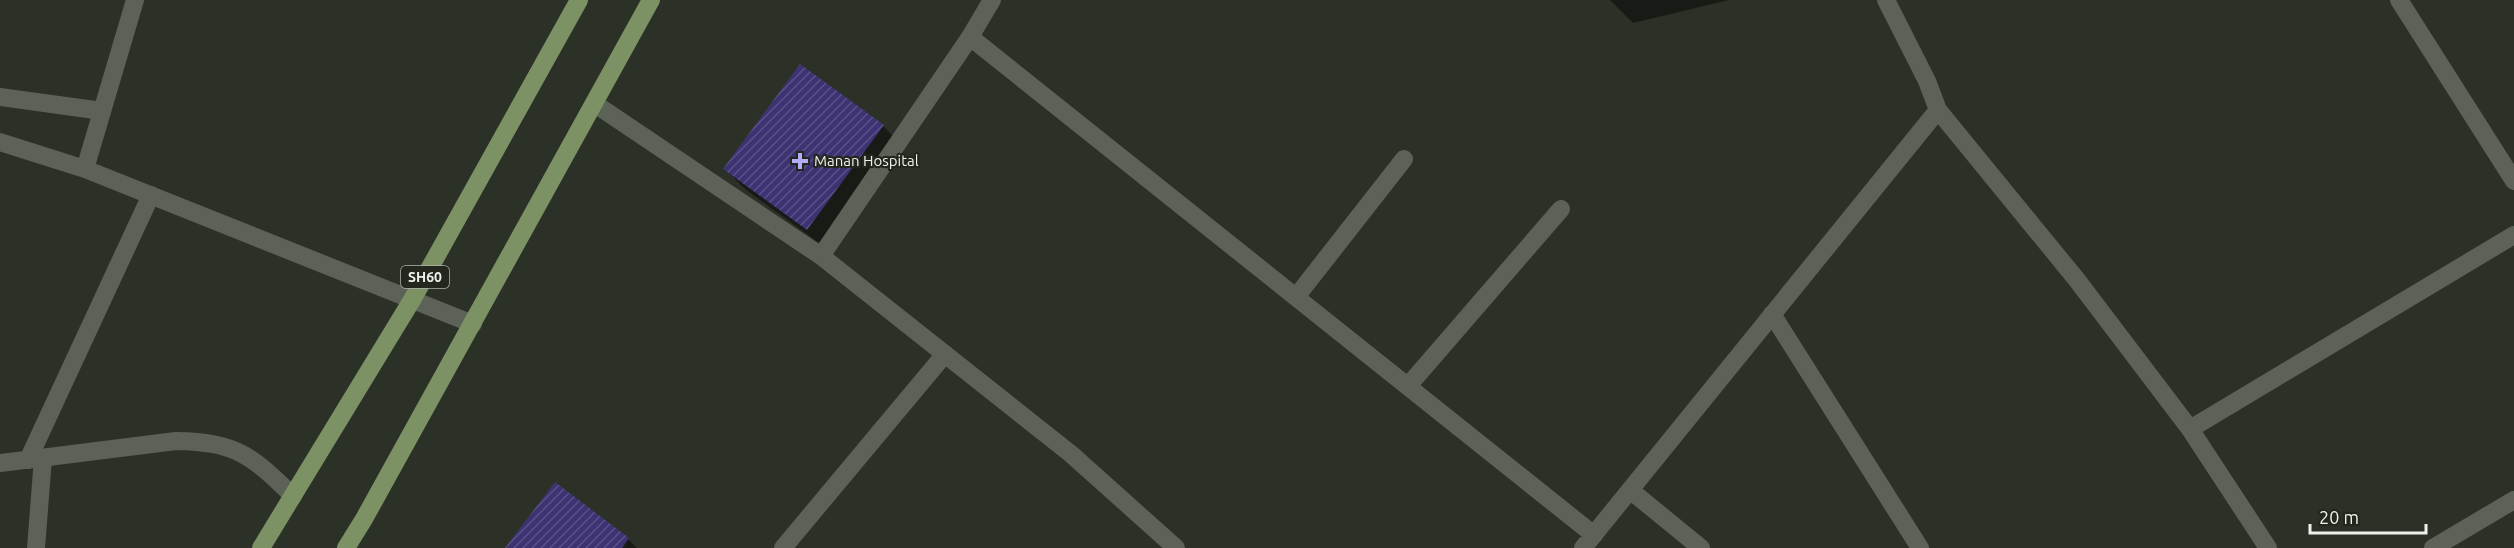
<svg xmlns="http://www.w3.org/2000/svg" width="2514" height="548" font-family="Ubuntu,sans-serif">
	<defs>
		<pattern id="building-hatch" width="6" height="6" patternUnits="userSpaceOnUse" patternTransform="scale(1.5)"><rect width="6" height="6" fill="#3d3373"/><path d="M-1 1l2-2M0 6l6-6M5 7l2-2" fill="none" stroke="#595187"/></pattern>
	</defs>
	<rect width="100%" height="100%" fill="#2c3128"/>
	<path fill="#0007" d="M1610,0h119l-96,23z
		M883,126l21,21 -75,103 -83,-60 -21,-21z
		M628,539l9,9h-130z"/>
	<path fill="url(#building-hatch)" d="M800,64l84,61 -77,105 -84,-61z
		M555,482l74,56 -7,10h-117z"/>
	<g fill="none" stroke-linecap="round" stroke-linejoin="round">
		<path stroke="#5c6257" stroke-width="18" d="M1886,0l41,81 11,29 139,170 113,149 78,119
			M2399,0l115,181
			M970,37l624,498
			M0,97l102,14
			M595,104l226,152 250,198 105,94
			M0,142l85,27 388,155
			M85,169l50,-169
			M821,256l149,-219 22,-37
			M1296,297l108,-138
			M1772,314l148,234
			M1408,386l153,-177
			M2190,429l324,-194
			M28,460l123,-265
			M0,463l176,-22c60,1 75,14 117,55
			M1630,490l71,58
			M36,548l7,-90
			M783,548l162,-194
			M1583,548l355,-438
			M2433,548l81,-48"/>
		<path stroke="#7c9265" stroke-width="18" d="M261,548l151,-248 167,-300
			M346,548l18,-29 287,-519"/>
	</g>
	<path fill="#b3adf9" stroke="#23271e" stroke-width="2" d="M797 152h6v6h6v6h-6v6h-6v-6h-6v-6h6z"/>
	<g text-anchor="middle" stroke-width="4.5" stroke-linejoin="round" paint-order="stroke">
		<rect fill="#23271e" stroke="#b1b4ae" stroke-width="1.5" x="401" y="266" width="48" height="22" rx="4.5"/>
		<g font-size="14" font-weight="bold" fill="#eef1eb">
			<text x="425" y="282">SH60</text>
		</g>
		<g font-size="15" fill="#eef1eb" stroke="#23271e" text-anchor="start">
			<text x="814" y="166">Manan Hospital</text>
		</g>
	</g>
	<path d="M2310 524v9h116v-9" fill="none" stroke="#eef1eb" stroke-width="3"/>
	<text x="2319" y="524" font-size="18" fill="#eef1eb" stroke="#23271e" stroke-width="4.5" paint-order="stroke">20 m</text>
</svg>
